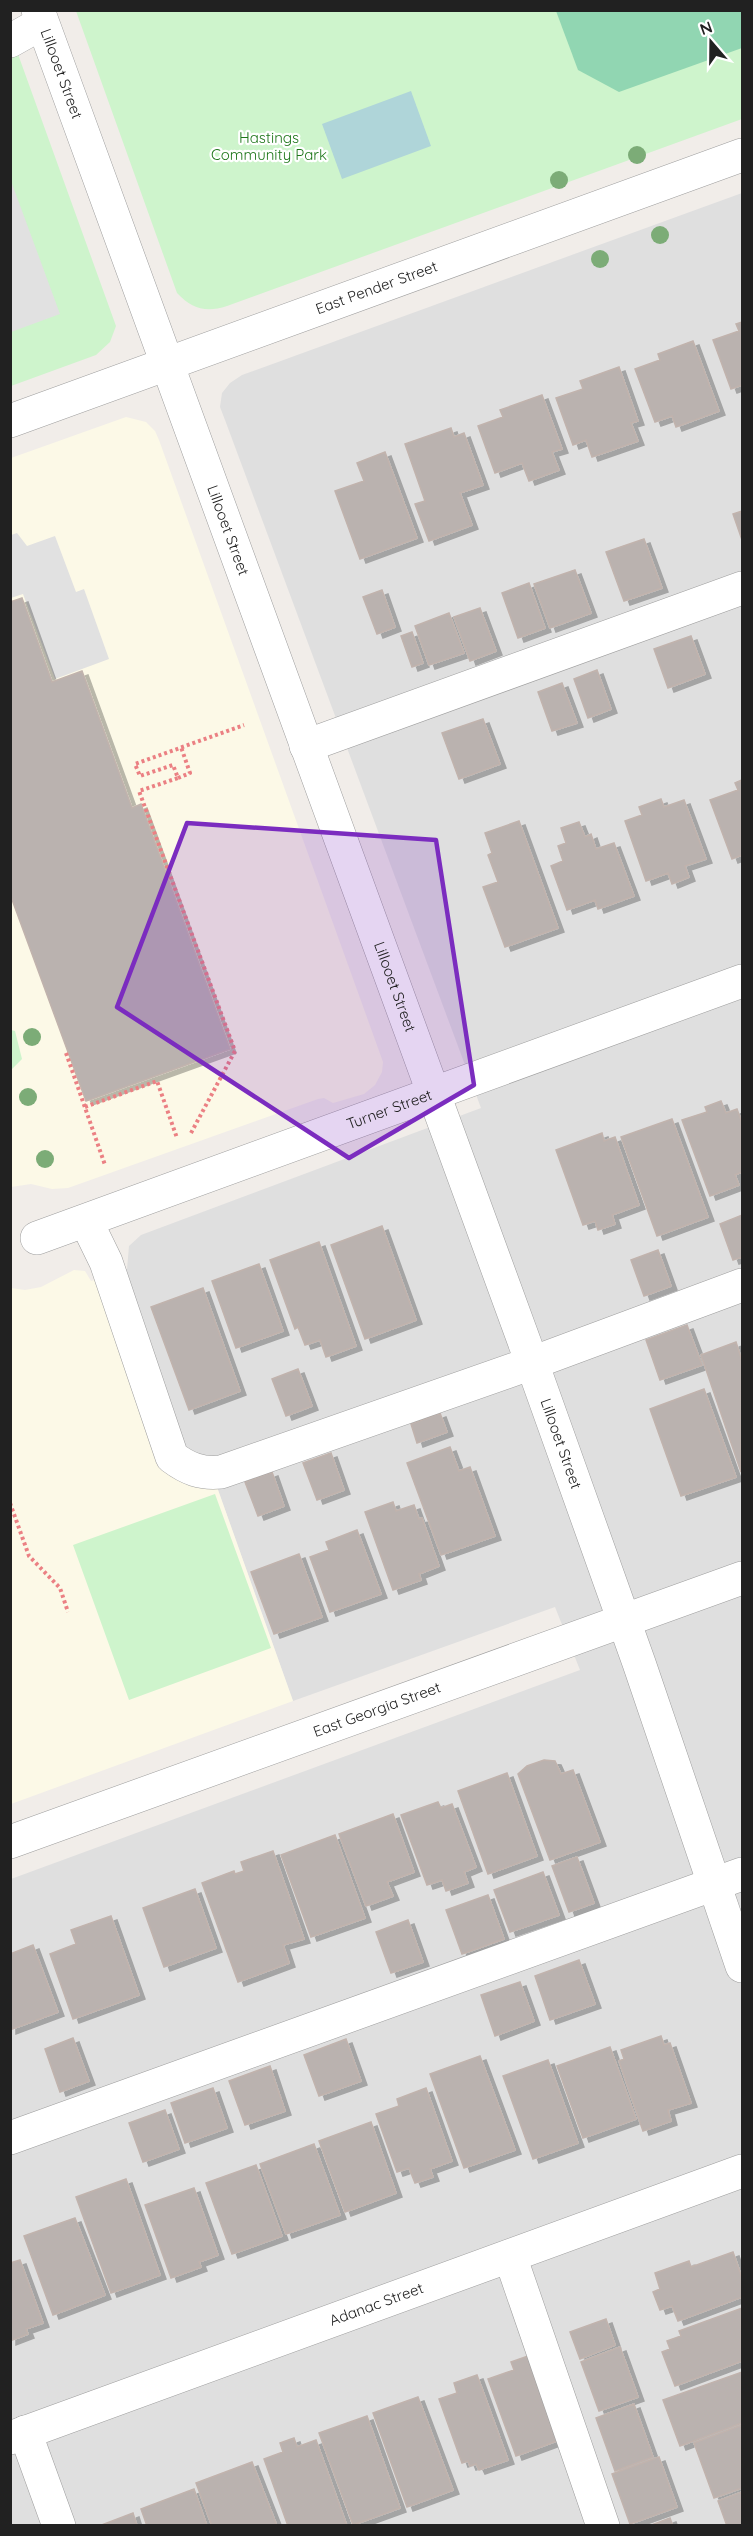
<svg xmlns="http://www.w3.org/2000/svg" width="753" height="2536" font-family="Quicksand,sans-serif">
	<defs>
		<filter id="shadow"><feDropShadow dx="6" dy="4" stdDeviation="0" flood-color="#0004"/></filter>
	</defs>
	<rect width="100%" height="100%" fill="#f1ede9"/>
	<path fill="#dfdfdf" d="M742,193v2332l-731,1v-647l569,-209 -25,-63 -262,94 -81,-228 -27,-6 -75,-192 17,-6 2,-23 12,-11 340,-127 -256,-688 -5,-13 2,-14 8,-10 12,-8z"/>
	<path fill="#fcf9e7" d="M126,417l20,5 9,9 4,9 224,622 -1,10 -7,13 -11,9 -31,9 -9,-5 -6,1 -250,89 -16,1 -21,-5 -20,3v-729z
		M74,1270l11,1 6,10 19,-6 56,166 46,32 81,228 -282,103v-516l14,2 16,-3z"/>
	<path fill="#cef4cc" d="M76,11h666v108l-515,187c-21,7 -35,3 -50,-13z
		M10,32l106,294 -6,16 -14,13 -85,31z
		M11,1030l4,1 7,28 -11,11z
		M215,1494l56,154 -142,52 -56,-155z"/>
	<path fill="#91d6b2" d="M556,11h186v37l-123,44 -41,-22z"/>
	<path fill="#e1e1e1" d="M11,181l49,133 -49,18h-1z
		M17,533l10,13 28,-10 21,56 8,-3 25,70 -54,20 -32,-85 -12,4v-63z"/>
	<path fill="#afd5d9" d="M411,91l20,55 -89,33 -20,-55z"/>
	<path fill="#bab2af" stroke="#c1b3ad" stroke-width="1.5" filter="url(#shadow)" d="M742,322v63l-11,4 -18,-49 26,-9 -3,-7z
		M693,341l26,70 -43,16 -4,-11 -17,6 -20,-53 25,-9 -2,-6z
		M619,367l19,54 -7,2 7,18 -46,16 -6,-17 -13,5 -17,-47 27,-9 -3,-8z
		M542,395l20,54 -10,3 7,18 -30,11 -7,-18 -27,10 -17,-47 25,-9 -3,-7z
		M451,428l3,9 10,-4 19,52 -23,8 12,32 -43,16 -14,-37 10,-3 -20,-57z
		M385,452l32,86 -57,21 -25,-68 29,-10 -7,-18z
		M742,511v29l-9,-26z
		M644,539l18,49 -38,13 -18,-49z
		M575,570l16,43 -41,15 -16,-44z
		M529,583l16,45 -27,10 -16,-45z
		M382,590l13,37 -18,7 -14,-37z
		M22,598l30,84 30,-11 50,137 9,-4 89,245 -144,52 -76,-207v-292z
		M480,608l16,43 -26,10 -16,-44z
		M449,613l15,40 -35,12 -14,-39z
		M412,632l11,31 -11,4 -11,-31z
		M691,636l14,38 -37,14 -14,-39z
		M597,670l14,39 -23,9 -14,-39z
		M562,683l15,40 -25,8 -14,-39z
		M483,719l17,45 -41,15 -17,-46z
		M742,780v75l-10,4 -22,-59 28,-10 -3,-7z
		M661,799l3,8 20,-7 22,59 -21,7 4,11 -17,7 -4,-11 -22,8 -21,-60 17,-6 -3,-8z
		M519,821l39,107 -53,19 -22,-60 15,-5 -10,-27 4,-2 -7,-20z
		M579,822l6,15 6,-3 5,15 18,-6 20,53 -36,13 -3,-9 -28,10 -16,-44 12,-5 -5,-15 8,-3 -5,-15z
		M721,1101l5,12 11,-4 5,14v49l-7,3 4,10 -29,11 -28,-76 25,-8 -2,-5z
		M672,1119l36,98 -51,19 -36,-99z
		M602,1133l2,8 11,-4 24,68 -27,10 3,9 -17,6 -3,-9 -12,4 -27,-75z
		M742,1215v42l-9,3 -13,-36z
		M382,1226l34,94 -51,19 -34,-94z
		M319,1242l37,104 -30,11 -6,-17 -15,5 -7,-18 -3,2 -25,-69z
		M658,1250l13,36 -27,10 -13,-36z
		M259,1264l24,67 -47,17 -24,-67z
		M203,1288l37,103 -51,19 -38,-103z
		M687,1325l15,40 -42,15 -14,-40z
		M736,1342l6,19 -1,111 -40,-117z
		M298,1369l14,37 -26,10 -14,-37z
		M704,1389l32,88 -55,19 -31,-87z
		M440,1413l7,19 -30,11 -6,-19z
		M450,1447l9,24 11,-4 25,69 -54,19 -34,-92z
		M331,1453l13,37 -27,10 -14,-37z
		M272,1472l12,34 -26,10 -13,-34z
		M393,1502l3,9 18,-6 5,14 3,-1 17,48 -20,8 2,6 -28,10 -28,-78z
		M357,1530l24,64 -51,18 -20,-55 19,-7 -3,-8z
		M299,1554l23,63 -48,17 -23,-62z
		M544,1760l11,1 6,13 12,-4 27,72 -50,18 -32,-86 9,-8z
		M507,1773l30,83 -49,18 -30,-83z
		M438,1802l3,6 11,-4 24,63 -12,5 4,11 -22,8 -4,-11 -15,5 -26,-70z
		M393,1814l21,58 -27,10 6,14 -27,10 -27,-72z
		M335,1835l30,83 -54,19 -30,-82z
		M273,1851l31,88 -21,6 6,18 -51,19 -36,-99 32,-12 1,3 9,-3 -3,-9z
		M577,1857l17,46 -25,9 -17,-46z
		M543,1872l16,43 -49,17 -16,-42z
		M195,1889l21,59 -52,19 -21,-59z
		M488,1895l16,44 -42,15 -16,-44z
		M111,1916l28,79 -66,24 -23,-65 26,-10 -5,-14z
		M408,1920l15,42 -32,11 -15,-41z
		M33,1945l25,67 -48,18v-76z
		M579,1960l16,44 -45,16 -15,-44z
		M520,1982l14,39 -39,15 -14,-41z
		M661,2036l3,9 6,-2 21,60 -23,7 3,11 -28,10 -24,-70 5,-2 -3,-9z
		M73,2038l16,43 -29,11 -15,-43z
		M346,2039l15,42 -42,15 -15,-41z
		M610,2047l26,72 -53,19 -26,-72z
		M480,2056l35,94 -51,18 -34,-94z
		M548,2060l30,83 -45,16 -30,-83z
		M270,2066l15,45 -40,14 -16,-44z
		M213,2088l14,40 -42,15 -14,-40z
		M426,2088l26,73 -22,8 3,8 -18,6 -6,-15 -12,4 -21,-58 23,-8 -2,-7z
		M165,2110l14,39 -36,13 -14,-39z
		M371,2122l25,71 -51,19 -26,-71z
		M314,2144l26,71 -54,19 -26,-70z
		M256,2165l26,71 -50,18 -26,-71z
		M126,2179l34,96 -49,18 -35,-96z
		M194,2188l24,67 -19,7 2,5 -30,11 -26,-73z
		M75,2218l30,77 -52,20 -29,-79z
		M733,2252l9,26v19l-64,24 -6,-15 -12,4 -7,-18 7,-3 -5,-16 34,-12 2,6z
		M20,2260l23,63 -17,6 2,5 -18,7v-78z
		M742,2308v53l-67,25 -13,-34 8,-3 -3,-8 14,-5 -2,-5z
		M606,2319l9,26 -35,14 -10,-27z
		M620,2347l18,50 -39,14 -18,-49z
		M531,2355l31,84 -46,17 -28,-77 26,-9 -3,-8z
		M742,2372v51l-62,23 -17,-46z
		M477,2375l31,85 -29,10 -3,-6 -6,2 -2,-5 -6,2 -23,-64 18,-6 -3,-10z
		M418,2397l35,93 -46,17 -34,-94z
		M634,2404l19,53 -38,14 -19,-53z
		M367,2416l33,92 -47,17 -34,-92z
		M742,2425v63l-28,10 -20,-55z
		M294,2438l3,9 19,-7 31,86h-59l-24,-67 19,-7 -3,-9z
		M659,2457l18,50 -47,17 -18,-50z
		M252,2462l25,64h-65l-16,-43z
		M194,2489l13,37h-60l-6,-17z
		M742,2492v34h-15l-9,-25z
		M133,2513l4,13h-38z
		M670,2518l3,8h-24z"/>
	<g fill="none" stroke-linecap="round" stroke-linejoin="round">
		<defs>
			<g id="minor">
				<path id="s1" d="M38,10l494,1353 107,300 103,303"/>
				<path d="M10,41l32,-18"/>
				<path id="s2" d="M10,421l732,-266"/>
				<path d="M306,746l436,-158"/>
				<path d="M86,1221l20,41 66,195c16,12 29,17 49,15l311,-109 210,-78"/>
				<path id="s3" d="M37,1238l705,-257"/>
				<path id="s4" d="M10,1842l732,-264"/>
				<path d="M10,2138l732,-264"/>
				<path d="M510,2256l93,270"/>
				<path d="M25,2432l34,94"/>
				<path id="s5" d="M10,2438l732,-267"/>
			</g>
		</defs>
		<use href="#minor" stroke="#9e9e9e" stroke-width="34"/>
		<path stroke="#eb8083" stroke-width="4" stroke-dasharray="3 3" stroke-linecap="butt" d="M178,778l12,-5 -9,-26
			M66,1053l39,112
			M85,1107l72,-26 20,57
			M191,1133l44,-82 -96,-260 39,-13 -5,-13 -33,11 -5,-12 109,-39
			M10,1503l19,53 31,32 8,24"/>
		<use href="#minor" stroke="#fff" stroke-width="33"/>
	</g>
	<g fill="#7cac77">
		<circle cx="637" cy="155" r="9"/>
		<circle cx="559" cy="180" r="9"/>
		<circle cx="660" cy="235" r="9"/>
		<circle cx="600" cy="259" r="9"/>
		<circle cx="32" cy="1037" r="9"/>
		<circle cx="28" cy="1097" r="9"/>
		<circle cx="45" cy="1159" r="9"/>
	</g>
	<path fill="#7b2cbf" fill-opacity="0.2" stroke="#7b2cbf" stroke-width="4.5" stroke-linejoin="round" d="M187,823l249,17 38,245 -125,73 -232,-151z"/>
	<g text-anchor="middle" stroke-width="4.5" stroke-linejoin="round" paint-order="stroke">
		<g font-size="15" fill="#212121" stroke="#fff">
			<text dy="5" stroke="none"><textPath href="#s1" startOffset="68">Lillooet Street</textPath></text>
			<text dy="5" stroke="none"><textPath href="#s2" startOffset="390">East Pender Street</textPath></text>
			<text dy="5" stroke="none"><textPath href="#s1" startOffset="554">Lillooet Street</textPath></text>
			<text dy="5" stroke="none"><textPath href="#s1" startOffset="1040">Lillooet Street</textPath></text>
			<text dy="5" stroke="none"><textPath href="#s3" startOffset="375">Turner Street</textPath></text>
			<text dy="5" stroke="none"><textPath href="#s1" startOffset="1526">Lillooet Street</textPath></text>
			<text dy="5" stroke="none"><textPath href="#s4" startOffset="390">East Georgia Street</textPath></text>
			<text dy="5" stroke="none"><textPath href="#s5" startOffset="390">Adanac Street</textPath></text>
		</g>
		<g font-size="15" fill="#1d7619" stroke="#fff">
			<text x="269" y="143">Hastings<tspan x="269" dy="17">Community Park</tspan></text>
		</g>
	</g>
	<rect width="753" height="2536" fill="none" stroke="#212121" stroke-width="24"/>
	<g transform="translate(711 42) rotate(340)" stroke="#ffffff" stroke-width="4.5" paint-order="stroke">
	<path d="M0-4.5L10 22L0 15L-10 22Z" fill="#212121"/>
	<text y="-9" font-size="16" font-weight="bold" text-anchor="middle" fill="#212121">N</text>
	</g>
</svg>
